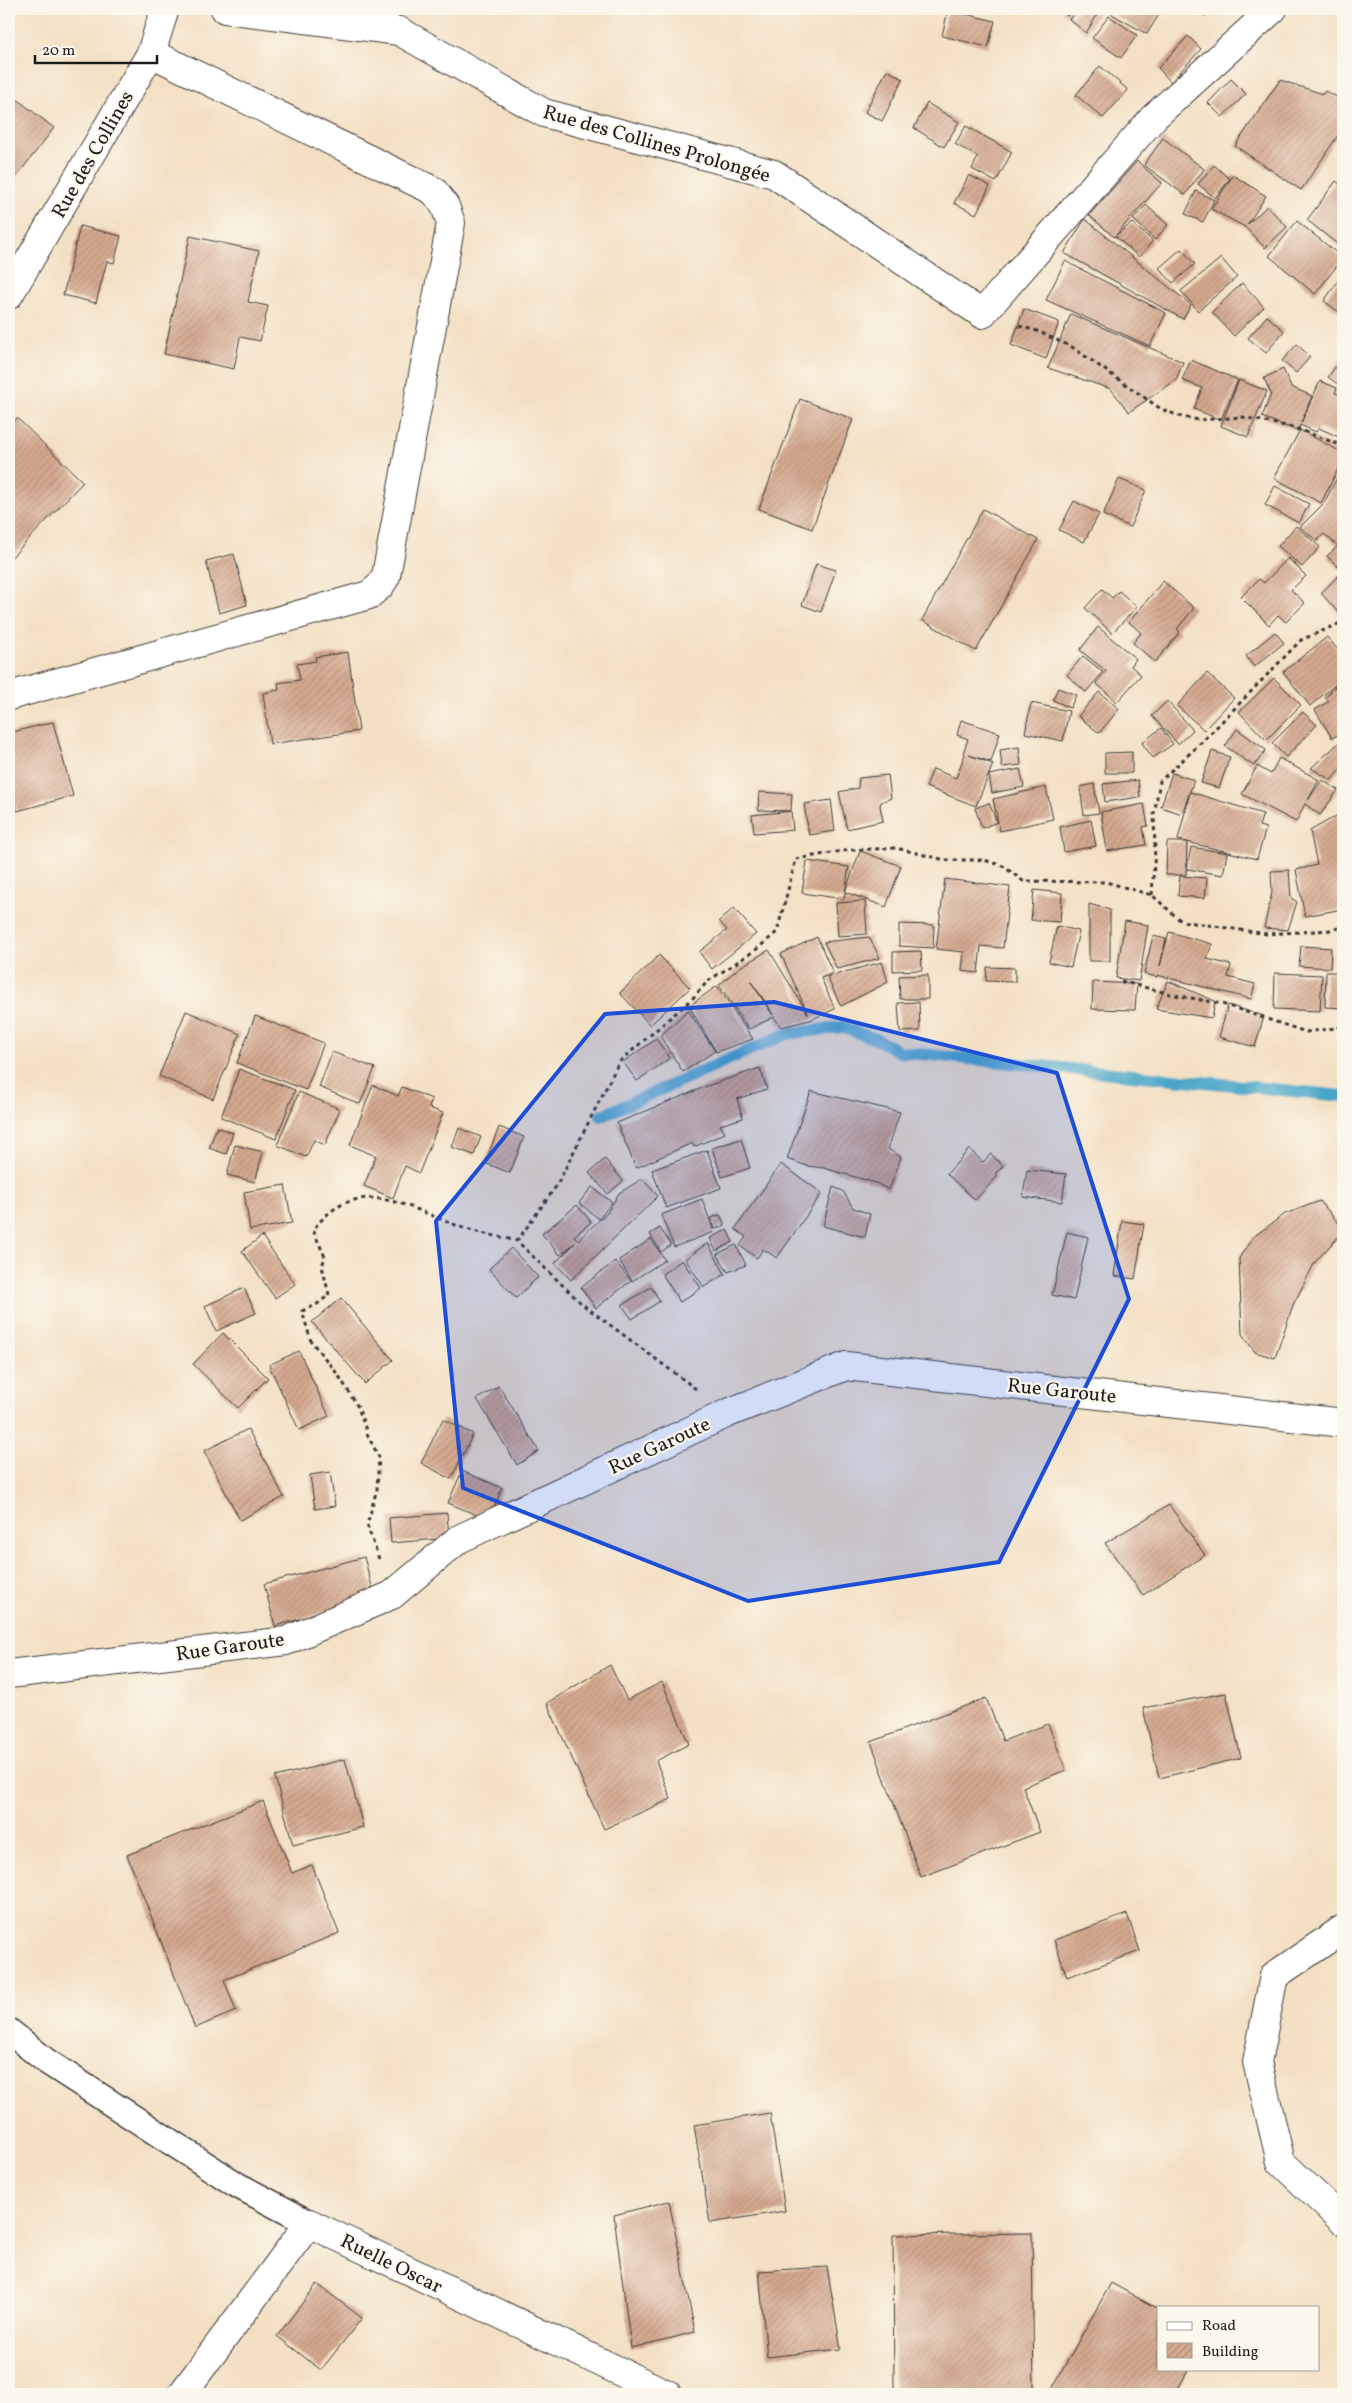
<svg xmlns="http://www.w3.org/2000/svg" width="1352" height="2403" font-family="Vollkorn,serif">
	<defs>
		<pattern id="building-hatch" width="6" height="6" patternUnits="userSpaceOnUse" patternTransform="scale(1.25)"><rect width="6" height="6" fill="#d4a88e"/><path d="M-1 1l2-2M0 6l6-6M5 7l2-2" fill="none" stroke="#b5907a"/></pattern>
	</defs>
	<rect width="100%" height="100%" fill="#fbf7ec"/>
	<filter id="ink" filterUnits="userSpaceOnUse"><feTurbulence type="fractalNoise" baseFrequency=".02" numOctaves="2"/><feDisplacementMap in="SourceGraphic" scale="10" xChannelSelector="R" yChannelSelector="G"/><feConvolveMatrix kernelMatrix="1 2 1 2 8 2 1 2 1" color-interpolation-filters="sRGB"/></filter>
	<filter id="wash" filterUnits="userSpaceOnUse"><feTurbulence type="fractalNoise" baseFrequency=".0096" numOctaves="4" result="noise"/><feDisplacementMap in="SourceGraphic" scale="20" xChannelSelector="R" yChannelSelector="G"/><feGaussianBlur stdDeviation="1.12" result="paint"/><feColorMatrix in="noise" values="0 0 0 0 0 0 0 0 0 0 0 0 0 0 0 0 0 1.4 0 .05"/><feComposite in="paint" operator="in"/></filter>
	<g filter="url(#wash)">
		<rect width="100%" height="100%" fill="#f3e0c4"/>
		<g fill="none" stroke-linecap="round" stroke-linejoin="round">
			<path stroke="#48a5c7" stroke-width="12" d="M601,1116l185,-82 56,-7 36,13 22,12 443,44"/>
		</g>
		<g id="blocks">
			<path fill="url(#building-hatch)" fill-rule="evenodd" d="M1064,9h11l-8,7 -5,-5z
				M1079,9h22l-15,24 -17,-14z
				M1113,9h44l4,2 -14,23 -37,-21z
				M1191,9h19l-5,7z
				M948,10l47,11 -7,26 -46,-11z
				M1109,16l28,19 -16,23 -29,-20z
				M1188,36l13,13 -30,33 -13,-14z
				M1100,66l28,24 -25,28 -27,-23z
				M887,70l16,9 -21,42 -17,-9z
				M1231,79l15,15 -24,23 -14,-14z
				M1280,80l43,14 2,-3 18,9v28l-42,62 -66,-44z
				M9,93l45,35 -38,49 -7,-5z
				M927,103l32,19 -15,25 -30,-19z
				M966,126l46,26 -16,30 -24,-13 6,-12 -23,-13z
				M1163,138l41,31 -19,26 -41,-30z
				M1137,161l25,22 -48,54 -25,-22z
				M1214,165l16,14 -15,19 -17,-14z
				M969,175l21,11 -14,28 -22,-11z
				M1233,175l33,21 -19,29 20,-19 20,21 -22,21 -20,-21 -34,-18z
				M1336,181l7,6v58l-2,2 -34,-27z
				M1196,191l18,9 -11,22 -18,-8z
				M1146,205l22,20 -13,15 -22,-21z
				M1085,219l106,86 -8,14 -119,-66z
				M1297,221l46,37 -28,36 -46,-38z
				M1132,223l21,18 -14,16 -24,-21z
				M80,226l41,10 -7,27 -7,-2 -11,42 -33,-8z
				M190,236l69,15 -11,51 20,4 -8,35 -20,-4 -6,32 -70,-15z
				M1181,249l14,15 -22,19 -14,-15z
				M1221,258l16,19 -39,34 -17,-20z
				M1065,261l101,52 -16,33 -104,-46z
				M1343,274v41l-19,-14z
				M1242,283l22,24 -30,29 -22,-24z
				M1024,309l35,13 -13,37 -35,-14z
				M1071,314l112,48 -7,18 -47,32 -18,-23 -63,-21z
				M1267,316l17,15 -18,22 -18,-15z
				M1297,344l13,13 -14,16 -14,-12z
				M1343,356v32l-15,-11z
				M1191,360l47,20 -17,40 -27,-11 8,-21 -20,-8z
				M1283,369l8,18 21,9 -11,27 19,-42 17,7 -2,5 8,3v43l-24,-11 -3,4 -16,-7 -2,6 -36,-14 9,-23 -7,-16z
				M1239,380l28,11 -19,46 -27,-11z
				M800,399l53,20 -41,110 -53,-20z
				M17,418l66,64 -74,78v-133z
				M1300,430l43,23v7l-22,43 -47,-25z
				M1339,474l4,3v95l-16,-16 11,-10 -14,-12 -7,7 -17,-14 24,-24z
				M1119,479l27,11 -16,37 -27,-12z
				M1275,486l34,18 -10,19 -34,-18z
				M1074,501l25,13 -15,28 -25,-12z
				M983,509l55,31 -62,111 -54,-31z
				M1296,526l24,21 -18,20 -24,-21z
				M234,554l13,51 -28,8 -13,-52z
				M1288,558l18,18 -15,14 14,13 -19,19 -8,-7 -9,10 -28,-28 18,-18 5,4z
				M816,564l20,6 -15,42 -19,-7z
				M1339,575l4,3v40l-22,-25z
				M1163,581l31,27 -17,21 3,3 -25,30 -22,-19 8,-10 -12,-11z
				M1102,589l10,9 7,-7 18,16 -25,26 -27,-25z
				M1098,627l38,32 -5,7 10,9 -24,27 -21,-19 10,-12 -26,-21z
				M1275,632l9,11 -30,24 -8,-11z
				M1327,637l16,19v76l-11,6 -17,-28 14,-9 -4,-3 16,-18 -31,26 -27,-34z
				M348,652l11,79 -89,13 -7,-51 16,-3 -1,-7 22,-3 -3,-16 19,-3 -1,-4z
				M1083,656l20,16 -17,20 -19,-17z
				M1207,673l27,25 -30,32 -27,-24z
				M1274,678l27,27 -35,35 -27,-28z
				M1058,688l18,7 -6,13 -17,-8z
				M1099,692l20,17 -20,24 -21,-17z
				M1167,701l26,29 -15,14 -26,-28z
				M1031,703l38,8 -6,30 -38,-8z
				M1303,712l14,13 -31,32 -14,-14z
				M961,720l39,13 -9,29 -22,-7 24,9 -17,42 -50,-19 7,-18 23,9 9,-24 -2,-1 5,-14 -11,-4z
				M53,722l20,74 -56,15 -8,-30v-48z
				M1161,728l12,16 -20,14 -11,-15z
				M1237,729l29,21 -12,16 -29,-20z
				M1340,742l3,4v20l-12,14 -20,-12z
				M1019,747l2,18 -19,2 -2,-17z
				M1212,751l18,6 -11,31 -18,-5z
				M1132,752v21h-27v-20z
				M1279,758l40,22 -11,20 14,-20 16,10 -18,25 -15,-11 -9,18 -54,-28 15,-28 14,8z
				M1020,769l4,18 -32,6 -3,-18z
				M1172,773l22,7 -12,34 -21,-7z
				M888,775l3,23 -10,4 -1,4 3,15 -36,8 -8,-37 19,-4 1,-10z
				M1138,780l2,17 -35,5 -2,-18z
				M1094,784l5,29 -15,2 -4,-28z
				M1046,787l7,32 -53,12 -7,-32z
				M759,792l33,2 -1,17 -33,-1z
				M1190,792l73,22 -4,12 7,2 -9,31 -70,-17 -1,33h-20l1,-33h20l-9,-2z
				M831,800l4,31 -26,4 -5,-31z
				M989,803l8,19 -15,6 -7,-20z
				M1144,804l4,22 -5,1 3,18 -39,6 -6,-39z
				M791,811l2,19 -39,3 -2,-18z
				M1343,812v97l-38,7 -9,-46 21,-5 -7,-34z
				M1091,820l5,26 -32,6 -4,-25z
				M1191,847l36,6 -4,22 -36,-6z
				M860,851l41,15 -15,41 -41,-15z
				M807,861l42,6 -5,32 -42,-6z
				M1289,870l2,28 6,4 -9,28 -24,-2 8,-36 -1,-21z
				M1180,876l27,2 -2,20 -27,-2z
				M945,879l65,8 -7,61 -22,-2 -3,27 -16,-2 2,-19 -28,-3z
				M1034,890l28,3 -2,29 -29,-2z
				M865,901l2,33 -29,2 -2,-33z
				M1089,904l21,6v51h-21z
				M734,908l22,26 -44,35 -13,-17 28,-22 -8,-9z
				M1125,921l23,4 -9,56 -23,-3z
				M899,924l35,1 -1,23 -34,-2z
				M1057,926l22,5 -8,36 -22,-5z
				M1169,932l43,12 -5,15 24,6 -3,12 27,7 -4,15 -94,-24v2l-13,-3 9,-38 13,3 -6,27z
				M817,937l16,36 -12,5 14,31 -25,11 -29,7 -7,-10 -25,12 -30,-44 21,-18 29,-17 39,64 -27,-60zM751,982l16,22 6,11z
				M869,937l11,21 -43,11 -13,-27z
				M1301,946l30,2 -1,20 -31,-2z
				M921,951l1,19 -29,1v-19z
				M659,955l31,33 -40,37 -30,-32z
				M882,962l6,20 -47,24 -14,-29z
				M987,967l28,1v14l-29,-1z
				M1326,972h17v36l-18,-1z
				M1275,973l47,2 -2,36 -46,-2z
				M928,975v24h-28l-1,-23z
				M1168,981l47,20 -3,17 -56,-9z
				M1093,982l44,2 -2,26 -43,-1z
				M717,986l36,53 -37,13 -27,-46z
				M919,1002l1,29 -20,1 -2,-29z
				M1228,1005l36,11 -9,31 -36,-10z
				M688,1010l27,41 -32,21 -23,-36z
				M186,1011l54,23 -27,65 -54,-23z
				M255,1016l69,27 -18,47 -69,-27z
				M656,1039l14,19 -33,23 -14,-19z
				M332,1052l43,16 -15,36 -41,-17z
				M760,1068l7,21 -30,10 6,19 -23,7 5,8 -31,14 -2,-4 -56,25 -19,-45 90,-37z
				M239,1069l56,21 -19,49 -55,-22z
				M373,1085l25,11 4,-9 30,12 -3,9 14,5 -24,60 -14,-7 -12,32 -29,-12 12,-30 -26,-11z
				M811,1091l89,21 -12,37 13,8 -12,33 -13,-7 -52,-15 -17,-2 -20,-7z
				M299,1092l41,17 -15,36 -11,-5 -8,17 -29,-12z
				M217,1127l16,6 -7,21 -17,-6z
				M499,1127l25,10 -14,36 -25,-10z
				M459,1128l22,9 -7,18 -22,-8z
				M741,1139l9,29 -28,9 -10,-29z
				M235,1145l28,7 -8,30 -28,-7z
				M969,1149l14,13 8,-8 12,12 -8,8 3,2 -23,24 -28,-26z
				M707,1150l14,38 -55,20 -14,-38z
				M605,1159l18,22 -15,13 -19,-21z
				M781,1164l41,29 -45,65 -14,-9 -6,9 -17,-12 6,-9 -11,-8z
				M1027,1170l39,4 -4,28 -39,-5z
				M642,1179l16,17 -87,84 -16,-17 20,-20 -15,12 -18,-21 35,-29 14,17 -17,14 4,4 29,-27 12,-20z
				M285,1185l7,38 -42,7 -6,-38z
				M592,1187l20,15 -13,17 -20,-16z
				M833,1187l10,4 10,17 17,6 -5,23 -42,-11z
				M702,1199l12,33 -40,15 -13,-32z
				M1320,1201l23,28v3l-28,30 -22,43 -18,53 -20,-6 -13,-18 -3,-76 14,-21 32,-23z
				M720,1215l5,10 -10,4 -4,-11z
				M1122,1221l22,3 -9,55 -21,-3z
				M660,1228l11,17 -10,7 -11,-18z
				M727,1230l6,12 -17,9 -6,-13z
				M1067,1232l21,5 -14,63 -22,-5z
				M262,1236l33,48 -20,14 -33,-47z
				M651,1239l14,21 -33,21 -13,-21z
				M708,1243l17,31 -21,13 -19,-28z
				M736,1245l10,20 -18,7 -11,-18z
				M511,1248l27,29 -22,21 -27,-29z
				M682,1260l19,28 -21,14 -18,-28z
				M615,1261l16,20 -35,27 -15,-20z
				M651,1287l9,14 -28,18 -10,-14z
				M244,1288l12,25 -40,18 -11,-25z
				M341,1298l52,62 -28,24 -53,-62z
				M223,1333l45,45 -30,30 -45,-44z
				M299,1351l30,65 -30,14 -30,-65z
				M499,1386l40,65 -22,14 -40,-66z
				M443,1419l30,15 -22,45 -30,-16z
				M248,1429l36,68 -44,23 -36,-69z
				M462,1471l40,17 -13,32 -41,-17z
				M330,1472l5,34 -20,3 -5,-34z
				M1169,1505l36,50 -62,40 -38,-52z
				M447,1513l2,25 -58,5 -2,-25z
				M364,1557l11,41 -100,28 -11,-42z
				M610,1665l17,35 35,-18 27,62 -33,17 15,38 -67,30 -57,-126z
				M1226,1693l15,65 -82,20 -16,-70z
				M986,1698l17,43 45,-17 18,46 -43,17 17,45 -119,45 -50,-135z
				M345,1759l18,68 -70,18 -18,-68z
				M263,1801l29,72 20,-8 27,68 -115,47 12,31 -41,17 -68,-173z
				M1127,1914l13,37 -73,26 -13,-37z
				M770,2113l15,98 -75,12 -16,-98z
				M669,2201l26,131 -64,16 -17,-133z
				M1032,2233l2,161h-140l-1,-159z
				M827,2267l14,82 -74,8 -8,-86z
				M1111,2283l47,26v60h31l-14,25h-126z
				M317,2284l45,34 -41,52 -44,-34z"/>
		</g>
	</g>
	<g filter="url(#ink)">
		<use href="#blocks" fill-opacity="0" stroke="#3c3935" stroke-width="1"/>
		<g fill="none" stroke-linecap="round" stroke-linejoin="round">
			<defs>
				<path id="service" d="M9,2031l37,30 191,124 72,38"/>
				<path id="minor" d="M225,9l174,22 145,82 230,61 208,140 172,-197 119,-108
					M9,295l142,-242 14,-44
					M9,696l360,-101 11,-9 6,-10 65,-353 -6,-17 -11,-15 -283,-138
					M9,1674l277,-33 106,-46 67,-56 269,-126 118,-47 497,57
					M1343,1929l-69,47 -17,86 24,100 62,59
					M182,2394l127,-171 358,171"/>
			</defs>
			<use href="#service" stroke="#3c3935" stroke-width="28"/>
			<use href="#minor" stroke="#3c3935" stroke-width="30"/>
			<path stroke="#3c3935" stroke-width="3" stroke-dasharray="4 4" stroke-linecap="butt" d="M1019,326l18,5 35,16 89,62 21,8 17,3 44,-3 52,11 48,18
				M1152,895l3,-46 -1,-35 6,-33 43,-40 98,-101 42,-18
				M1121,981l49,13 52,10 84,28 37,-5
				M696,1389l-114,-85 -65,-63 40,-56 62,-123 73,-63 16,-18 49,-32 20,-17 19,-73 53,-9 47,-2 49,12h39l19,6 20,15 83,1 46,13 29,26 86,13 63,-4 13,-3
				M379,1559l-12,-34 10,-36 2,-32 -11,-21 -10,-29 -19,-31 -28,-35 -9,-30 14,-6 13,-10 -7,-29 3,-9 -12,-27c43,-57 92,-24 145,-4 18,7 40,10 59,15"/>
			<use href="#service" stroke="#fff" stroke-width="25"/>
			<use href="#minor" stroke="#fff" stroke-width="28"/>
		</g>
	</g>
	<path fill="#1d4ed8" fill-opacity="0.2" stroke="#1d4ed8" stroke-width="4" stroke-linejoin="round" d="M774,1002l283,71 72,226 -130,263 -251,39 -285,-113 -27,-267 169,-207z"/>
	<g text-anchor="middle" stroke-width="4.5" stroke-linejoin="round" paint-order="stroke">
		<g font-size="20" fill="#1c1c1c" stroke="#fbf7ec">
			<text transform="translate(657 143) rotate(16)" y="7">Rue des Collines Prolongée</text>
			<text transform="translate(92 154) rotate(-60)" y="7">Rue des Collines</text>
			<text transform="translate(1062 1390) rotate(6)" y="7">Rue Garoute</text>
			<text transform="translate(659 1445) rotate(-25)" y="7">Rue Garoute</text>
			<text transform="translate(230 1646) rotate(-8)" y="7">Rue Garoute</text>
			<text transform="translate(392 2263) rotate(26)" y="7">Ruelle Oscar</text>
		</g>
	</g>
	<rect width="1352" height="2403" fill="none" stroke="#fbf7ec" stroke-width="30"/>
	<rect x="1157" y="2306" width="162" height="65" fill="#fbf7ec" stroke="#a29f99"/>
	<rect x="1167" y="2322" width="25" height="8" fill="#ffffff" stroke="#a29f99"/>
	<text x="1202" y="2330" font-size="15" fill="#1c1c1c">Road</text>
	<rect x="1167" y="2343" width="25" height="15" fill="url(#building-hatch)" stroke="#a29f99"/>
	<text x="1202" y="2356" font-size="15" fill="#1c1c1c">Building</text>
	<path d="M35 55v8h122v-8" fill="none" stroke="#1c1c1c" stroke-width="2.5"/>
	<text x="42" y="55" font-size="15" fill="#1c1c1c" stroke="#fbf7ec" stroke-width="4" paint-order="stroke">20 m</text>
</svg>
